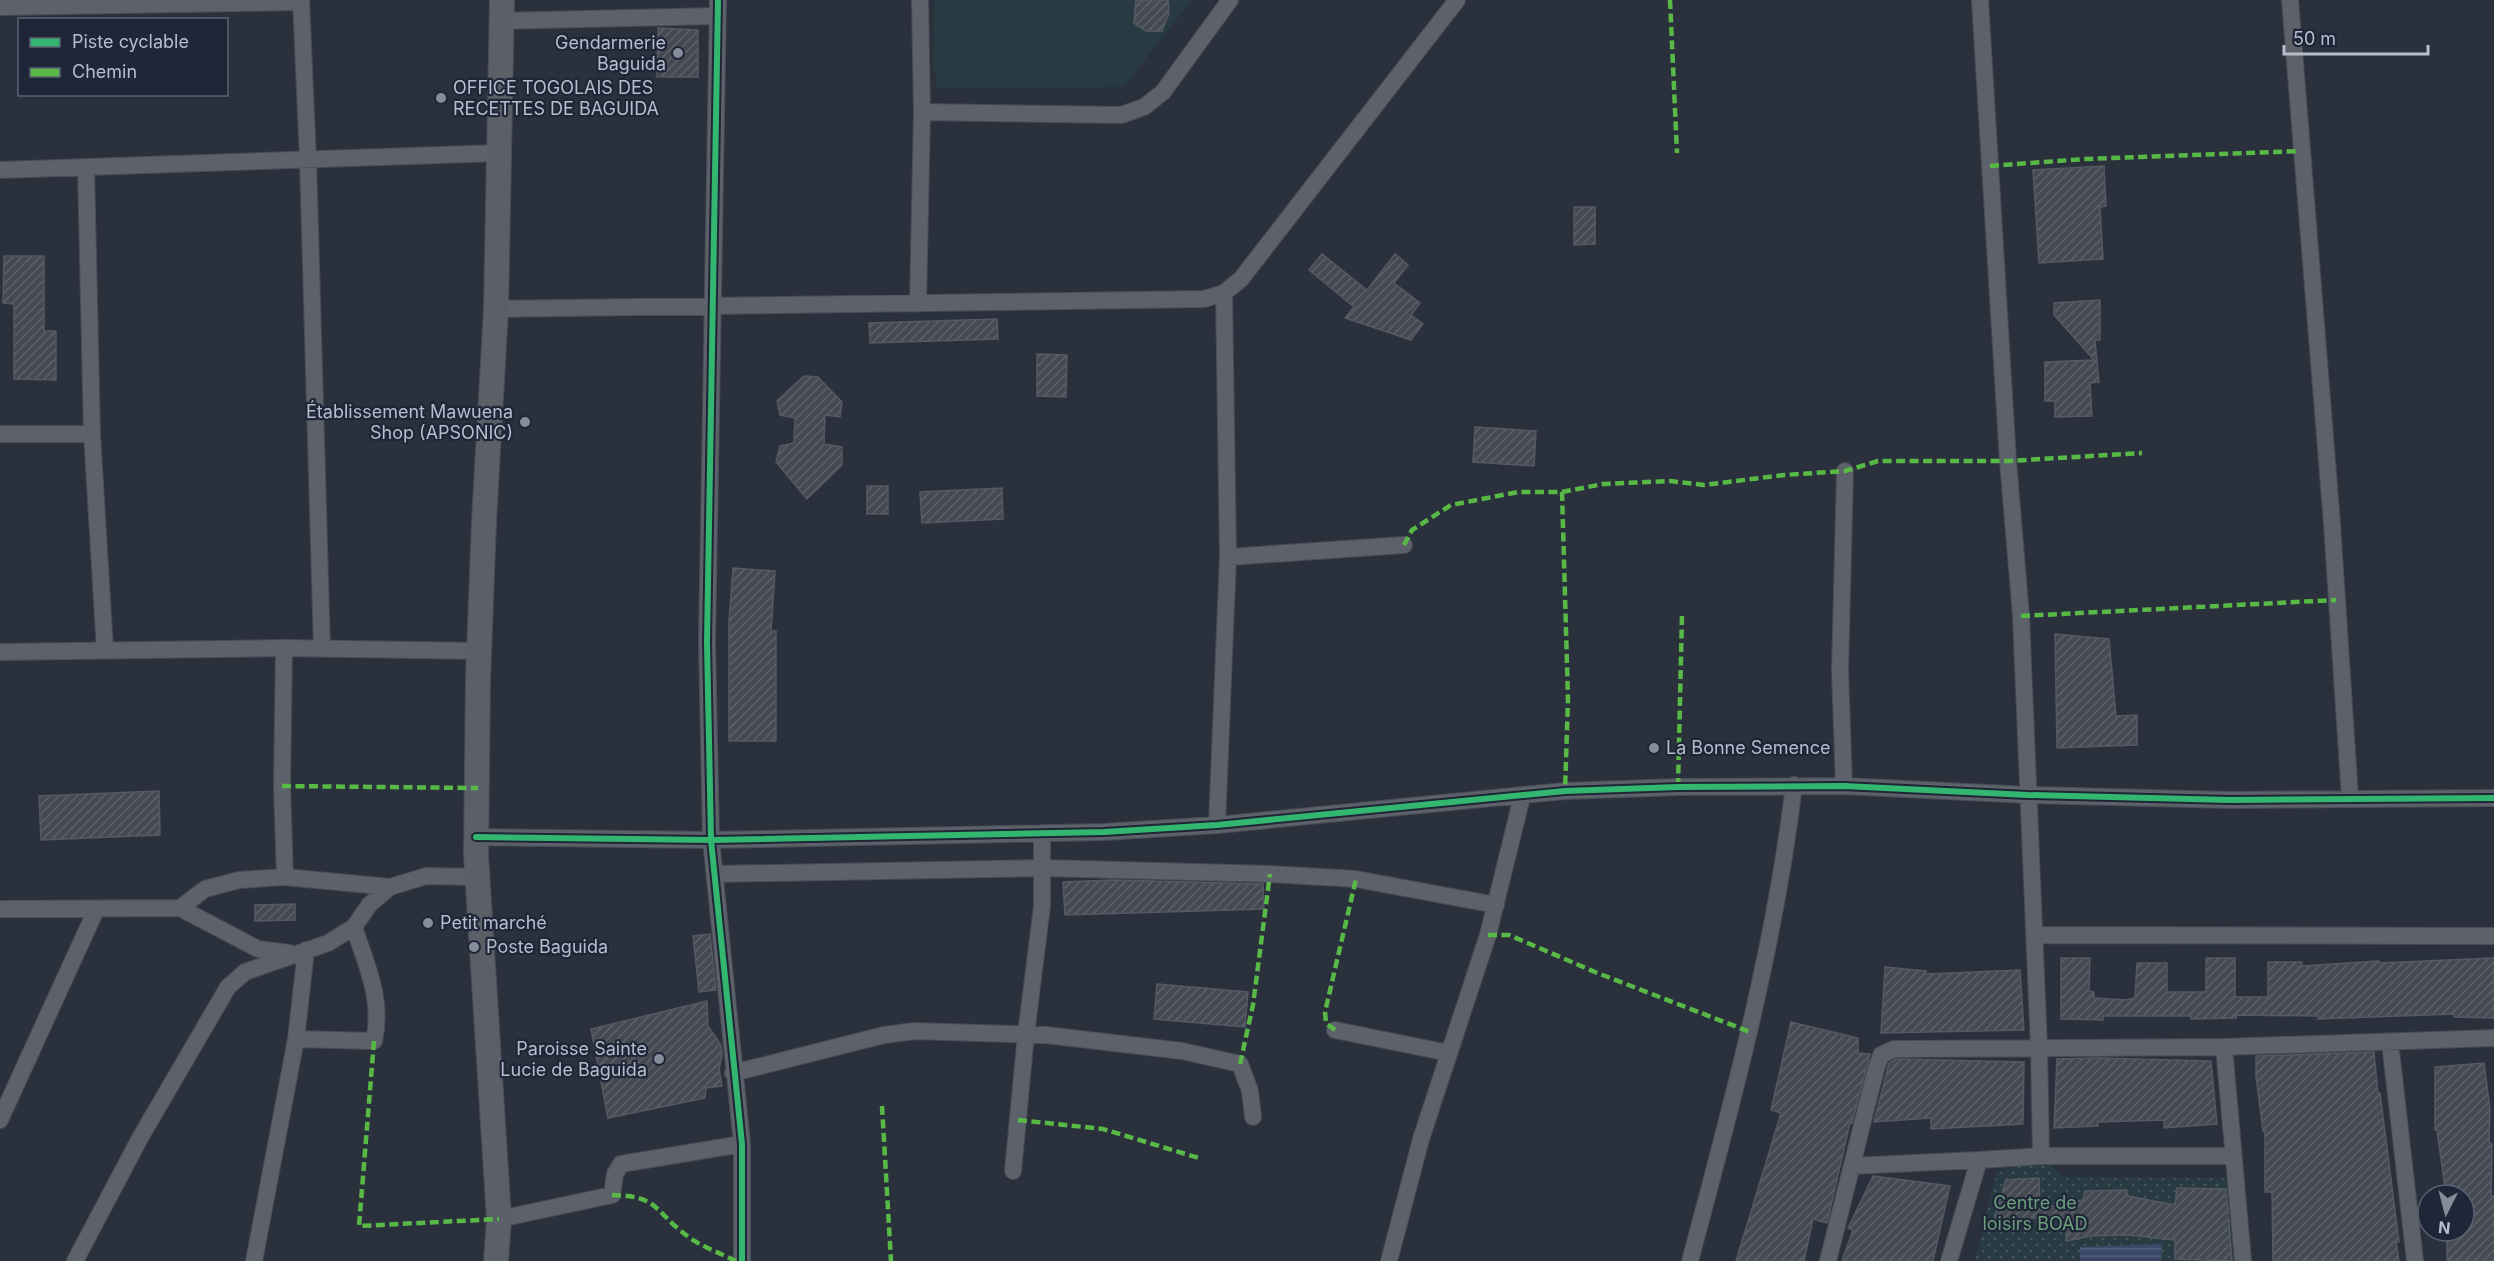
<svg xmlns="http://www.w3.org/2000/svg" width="2494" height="1261" font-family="Inter,sans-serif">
	<defs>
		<pattern id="park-dots" width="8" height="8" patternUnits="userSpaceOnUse" patternTransform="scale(1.5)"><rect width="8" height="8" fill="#283b42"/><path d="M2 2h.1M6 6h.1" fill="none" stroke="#45555c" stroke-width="1.8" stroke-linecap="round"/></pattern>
		<pattern id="water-rules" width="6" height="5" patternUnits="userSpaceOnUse" patternTransform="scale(1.5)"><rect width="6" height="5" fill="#3a4967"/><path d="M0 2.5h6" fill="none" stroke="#54617c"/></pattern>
		<pattern id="building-hatch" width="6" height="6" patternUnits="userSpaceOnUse" patternTransform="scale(1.5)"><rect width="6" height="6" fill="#444952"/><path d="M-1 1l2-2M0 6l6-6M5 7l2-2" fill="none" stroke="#5d616a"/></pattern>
	</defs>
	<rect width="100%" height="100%" fill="#2b313c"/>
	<path fill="url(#park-dots)" d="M2045,1160l18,17 166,1 6,83h-260l22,-90z"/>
	<path fill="#283b42" d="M934,0h258l-66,84 -5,3 -184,2 -1,-16 -3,-3z"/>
	<path fill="url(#water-rules)" d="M2162,1244l-1,17h-81v-14z"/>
	<path fill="url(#building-hatch)" stroke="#545963" stroke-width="1.5" d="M1136,0h32l1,13 -7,18h-16l-12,-8z
		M658,28l40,2v47h-41z
		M2104,166l2,40 -6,1 3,52 -64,4 -6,-93z
		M1574,207h21v37l-21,1z
		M1322,254l45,36 28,-36 13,11 -14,18 26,20 -9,12 12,9 -12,16 -66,-22 9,-11 -45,-37z
		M4,256h40v75h12v49l-42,-1v-75l-11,-1z
		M2100,300v40h-5l4,42 -9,1 2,33 -37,1v-16h-10v-39l49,-2 -40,-45v-12z
		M997,319l1,20 -128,4 -1,-20z
		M1037,354l30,1 -1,42 -29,-1z
		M804,376l14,1 24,25 -2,15 -15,-2 -1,29 18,3v18l-35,34 -31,-37 4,-16 14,-3 1,-25 -15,-3 -3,-14z
		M1475,427l61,4 -2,35 -61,-4z
		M867,486h21v28h-21z
		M1002,488l1,31 -81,4 -2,-31z
		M733,568l42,3 -4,60h5v110h-47v-120z
		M2055,634l54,5 7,77 21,-1v30l-80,3z
		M159,791l1,44 -119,5 -2,-44z
		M1114,880l149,4 1,25 -199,6 -2,-33z
		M295,904v16l-40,1v-16z
		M710,934l6,56 -17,2 -6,-56z
		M2061,958h29l-1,33 5,1v6l31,2 10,-2 2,-35h30v29h39v-34h29v39h33v-35h34v4l77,-5v2l115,-5v60l-40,-1v-3l-136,5v-3l-82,-1v3l-45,1v-3h-88v4l-42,-1z
		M1885,967l41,4v3l94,-4 4,60 -143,3z
		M1157,984l91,8 -3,35 -91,-8z
		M707,1001l1,25 13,19 1,11 -3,13 3,17 -16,2 -1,10 -97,20 -17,-89z
		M1791,1022l67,16v15l12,1 -18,69h-2l-23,100 -14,-4 -9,42h-68l45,-148 -10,-3z
		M2374,1052l4,42 2,-1 19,149h-3l3,19h-126l-1,-69h-7v-61h-2l-7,-55v-20z
		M2097,1058l114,3 6,63 -53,4v-8l-66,2v4l-44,2 3,-69z
		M1896,1059l128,3 -1,62 -92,5v-11l-57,4 15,-59z
		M2484,1063l6,46 -1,34 3,1 -1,52h3v65h-47v-30h17v-36h-18l-9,-65h-2v-63z
		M1873,1176l77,10 -17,75h-91l11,-31 -5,-2z
		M2039,1178l1,30 43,-8 2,-9 41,-1 2,6 47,9 2,-17 49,1 6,72 -57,-2v-19l-47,-5 -37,1 -25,5v-24l-72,2 12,-39z"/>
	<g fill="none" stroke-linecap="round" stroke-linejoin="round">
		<defs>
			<path id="street" d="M301,0l7,160 14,489
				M718,0l-11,642 4,198 31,304v117
				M1980,0l28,461 13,155 18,432 2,108
				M2290,0l42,524 18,274
				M0,7l301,-5
				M502,21l216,-5
				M922,112l199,3 23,-8 19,-15 67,-92
				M86,168l6,266 13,216
				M0,170l500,-17
				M918,304l4,-192 -2,-112
				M496,309l708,-10 20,-6 17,-14 216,-279
				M0,434h92
				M1228,557l176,-12
				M284,648l-2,138 3,91
				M0,652l284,-4 196,3
				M1844,786l-4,-115 5,-200
				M1217,825l11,-268 -4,-264
				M476,837l235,3 393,-8 113,-7 348,-34 113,-4 166,-1 184,9 202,5 264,-2
				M715,874l328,-6 227,6 86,5 140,26
				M180,908l25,-19 34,-9 46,-3 105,10 36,-11 53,1
				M0,909l180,-1 78,41 31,4
				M2034,935l460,1
				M1335,1030l114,23
				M296,1039l78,2c9,-42 -7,-74 -20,-114
				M2390,1042l25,219
				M2224,1047l19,214
				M733,1073l151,-38 31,-4 131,4 136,16 58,13 10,27 3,26
				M0,1120l96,-210
				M1852,1166l127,-6
				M1013,1171l13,-137 16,-128v-73
				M499,1219l113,-24 3,-21 6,-10 121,-20
				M75,1261l65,-123 88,-151 17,-15 83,-29 26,-16 15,-22 21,-18
				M254,1261l42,-222 10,-89
				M1389,1261l32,-122 67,-204 34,-138
				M1690,1261c42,-157 85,-315 104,-476
				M1828,1261l48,-192 5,-14 13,-6 330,-2 270,-9
				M1949,1261l30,-101 62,-4h192"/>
			<path id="secondary" d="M496,1261l3,-42 -23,-364 2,-176 6,-158 12,-212 6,-309"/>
		</defs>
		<use href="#street" stroke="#484c54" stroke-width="18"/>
		<use href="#secondary" stroke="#484c54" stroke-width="26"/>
		<use href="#street" stroke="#5d6169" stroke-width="16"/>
		<use href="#secondary" stroke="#5b5f68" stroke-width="24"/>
		<path stroke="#58b947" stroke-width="4.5" stroke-dasharray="9 4.5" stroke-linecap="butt" d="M1670,0l7,153
			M1990,166l95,-7 215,-8
			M1562,492l6,207 -3,92
			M1404,545l8,-15 39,-25 67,-13h44l41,-8 67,-3 34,4 80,-10 61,-4 33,-10h130l134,-8
			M2021,616l315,-16
			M282,786l196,2
			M1678,787l4,-172
			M1488,935h21l86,37 155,60
			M1335,1030l-9,-7 -1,-11 31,-133
			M374,1041l-15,185 140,-7
			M1240,1064l13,-59 17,-131
			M882,1106l9,155
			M1018,1120l85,9 96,29
			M612,1195c47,1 41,15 74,40 14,11 34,18 50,26"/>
		<defs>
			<path id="cycleway" d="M718,0l-11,642 4,198 31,304v117
				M476,837l235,3 393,-8 113,-7 348,-34 113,-4 166,-1 184,9 202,5 264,-2"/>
		</defs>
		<use href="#cycleway" stroke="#1e2637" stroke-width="10"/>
		<use href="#cycleway" stroke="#33b770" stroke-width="6"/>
	</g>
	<g fill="#868c9a" stroke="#1e2637" stroke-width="2">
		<circle cx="678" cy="53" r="6"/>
		<circle cx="441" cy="98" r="6"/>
		<circle cx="525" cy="422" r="6"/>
		<circle cx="1654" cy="748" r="6"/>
		<circle cx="428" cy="923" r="6"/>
		<circle cx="474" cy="947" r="6"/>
		<circle cx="659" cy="1059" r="6"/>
	</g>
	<g text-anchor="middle" stroke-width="4.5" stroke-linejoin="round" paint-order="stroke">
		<g font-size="18" fill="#b7bdcc" stroke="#1e2637" text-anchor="start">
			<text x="666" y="49" text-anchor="end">Gendarmerie<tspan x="666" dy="21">Baguida</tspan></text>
			<text x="453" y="94">OFFICE TOGOLAIS DES<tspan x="453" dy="21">RECETTES DE BAGUIDA</tspan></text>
			<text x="513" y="418" text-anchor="end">Établissement Mawuena<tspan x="513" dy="21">Shop (APSONIC)</tspan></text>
			<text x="1666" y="754">La Bonne Semence</text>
			<text x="440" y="929">Petit marché</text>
			<text x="486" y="953">Poste Baguida</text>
			<text x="647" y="1055" text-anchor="end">Paroisse Sainte<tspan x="647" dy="21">Lucie de Baguida</tspan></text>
		</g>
		<g font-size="18" fill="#6d9d7c" stroke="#1e2637">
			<text x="2035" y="1209">Centre de<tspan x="2035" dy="21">loisirs BOAD</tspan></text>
		</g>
	</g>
	<rect x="18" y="18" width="210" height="78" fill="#1e2637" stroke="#5b6273" stroke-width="1.5"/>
	<rect x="30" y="38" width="30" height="9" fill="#33b770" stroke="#5b6273" stroke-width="1.5"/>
	<text x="72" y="48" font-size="18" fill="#b7bdcc">Piste cyclable</text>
	<rect x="30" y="68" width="30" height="9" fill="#58b947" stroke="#5b6273" stroke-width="1.5"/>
	<text x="72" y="78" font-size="18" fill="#b7bdcc">Chemin</text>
	<g transform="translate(2446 1213) rotate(186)"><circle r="28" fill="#1e2637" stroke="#5b6273" stroke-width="1.5"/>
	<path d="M0-4.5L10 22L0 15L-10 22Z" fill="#868c9a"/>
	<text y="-9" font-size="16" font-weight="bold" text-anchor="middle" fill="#b7bdcc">N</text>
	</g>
	<path d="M2284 45v9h144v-9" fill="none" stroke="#b7bdcc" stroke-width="3"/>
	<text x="2293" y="45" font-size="18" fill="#b7bdcc" stroke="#1e2637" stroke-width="4.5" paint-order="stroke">50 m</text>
</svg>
